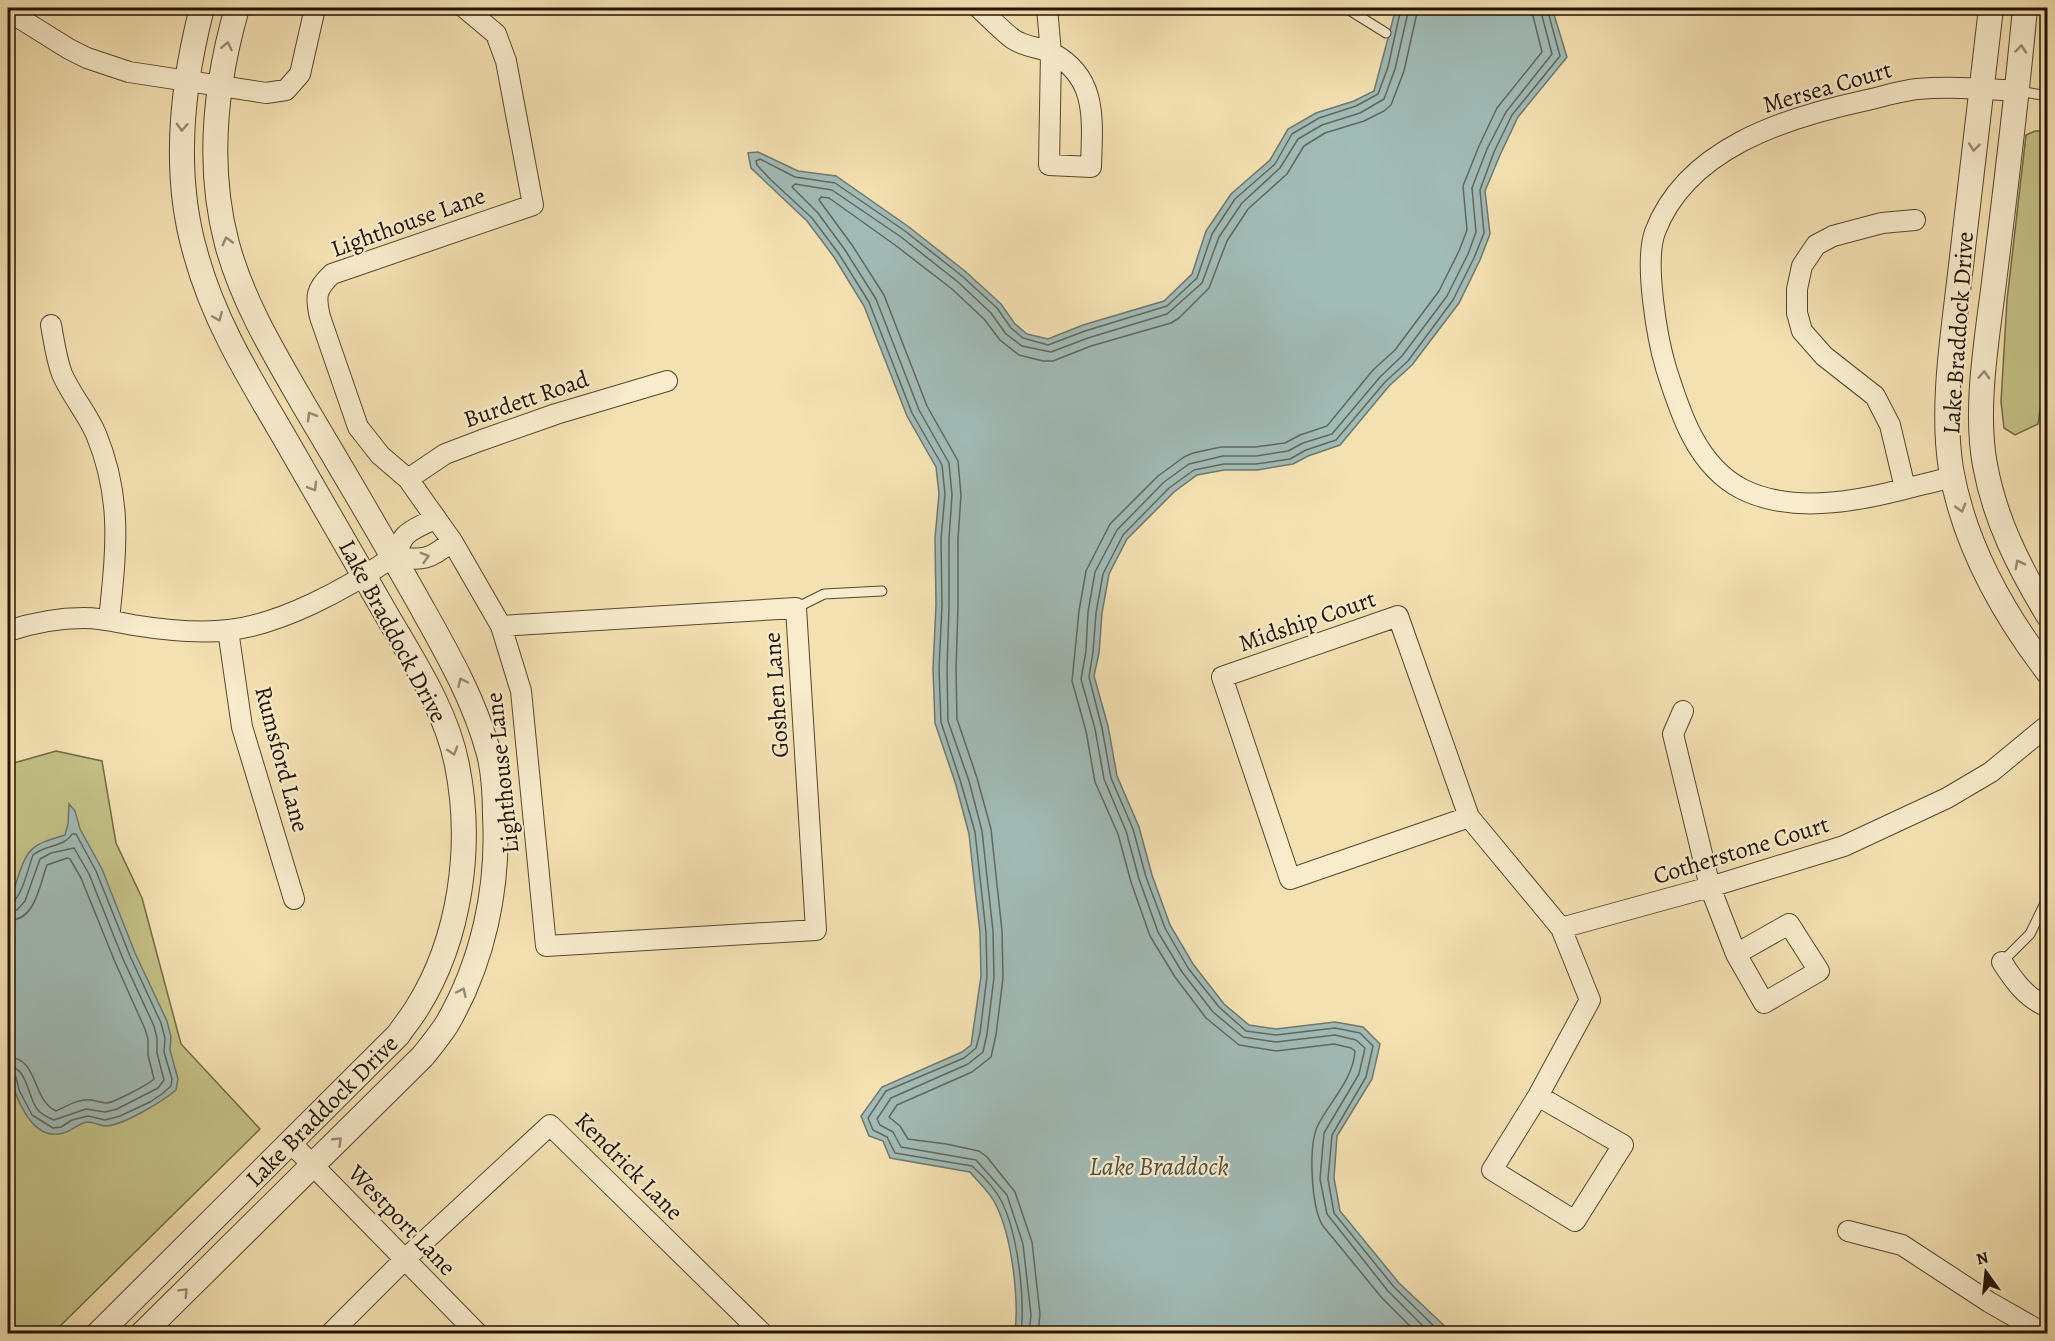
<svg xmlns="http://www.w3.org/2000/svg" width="2055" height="1341" font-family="Alegreya,serif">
	<rect width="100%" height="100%" fill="#f4e1b2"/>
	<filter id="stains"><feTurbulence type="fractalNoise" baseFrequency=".00333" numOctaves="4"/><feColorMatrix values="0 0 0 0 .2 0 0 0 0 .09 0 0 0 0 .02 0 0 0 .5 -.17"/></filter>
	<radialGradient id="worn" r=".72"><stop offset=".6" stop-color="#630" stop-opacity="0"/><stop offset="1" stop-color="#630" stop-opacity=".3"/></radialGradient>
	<path fill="#c3c187" stroke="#726a44" stroke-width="1.5" d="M2035,131h12l1,224 -10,69 -23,11 -11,-7 -3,-26 6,-102 19,-165z
		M56,751l46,10 14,82 26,55 39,146 79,85 -207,204 -45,1v-563l6,-8z"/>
	<path fill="#a1bbb7" stroke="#6e786e" stroke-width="1.5" d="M1396,8h156l15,49 -49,60 -18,38 -15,36 5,43 -10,26 -21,43 -47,62 -23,21 -49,59 -32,11 -15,8 -36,6h-33l-27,5 -23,17 -47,47 -18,35 -7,39 -3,40 -5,23 14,50 9,50 22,51 13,48 18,50 23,39 31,40 25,21 27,4 59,-7 28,5 17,17 -8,35 -35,57 -3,42 6,33 59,72 53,50h-437c4,-35 -3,-96 -19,-128 -5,-12 -18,-23 -26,-33l-80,-14 -7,-17 -14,-5 -8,-20 21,-29 80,-35 9,-7 10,-69 -1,-44 -6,-52 -5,-46 -13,-49 -21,-62 -2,-54 3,-64 -1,-67 4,-44 -3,-27 -29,-51 -43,-110 -30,-49 -27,-36 -56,-53 -3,-15 10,-1 40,19 38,5 73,51 57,45 35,32 14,20 12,10 21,5 35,-14 81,-24 28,-27 14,-43 25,-37 39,-34 18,-31 28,-16 38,-12 20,-10z
		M69,804l6,7 5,18 22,40 33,84 32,68 4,16 -1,13 8,29 -2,11c-13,11 -52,35 -70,36 -6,0 -12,-4 -18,-4 -10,1 -16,9 -25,11 -33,10 -49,-41 -55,-63v-169c6,-7 6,-13 9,-21 11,-34 15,-35 48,-45l3,-11z"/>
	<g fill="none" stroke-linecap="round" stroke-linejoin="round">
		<path stroke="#62675c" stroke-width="1.5" d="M8,904c13,-1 20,-36 25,-49 11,-10 32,-8 39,-21h4l20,37 34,85 31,67 4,15 -1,14 8,27 -1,7 -9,8 -12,8 -30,14 -15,4 -17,-4 -16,4 -11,7 -8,1 -21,-13 -13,-25 -3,-13 -8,-3
			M8,912l9,-2 8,-9 15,-42 11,-6 23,-5 15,26 34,85 31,67 3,12v15l7,27 -6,8 -41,21 -12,3 -19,-3 -32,11c-5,-2 -12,-5 -16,-10 -11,-13 -10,-43 -30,-44
			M8,921c28,-1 31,-35 39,-56l20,-7 3,1 11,19 34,84 30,67 3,10v16l6,24c-5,5 -39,23 -47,24 -5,0 -10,-2 -15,-3 -13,-2 -25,6 -36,11 -25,-12 -17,-53 -48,-54
			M1021,1334c4,-36 -3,-99 -19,-132 -6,-12 -20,-27 -30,-36l-77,-13 -8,-16 -14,-7 -5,-12 18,-27 78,-33 12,-10 4,-15 7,-57 -1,-44 -11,-100 -14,-49 -20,-61 -2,-53 3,-64 -1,-66 4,-45 -3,-29 -30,-52 -43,-111 -30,-48 -27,-36 -41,-38 -14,-15 -1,-4 4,-2 35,18 40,6 70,48 57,45 35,32 14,20 12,10 25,7 37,-14 82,-25 30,-28 15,-44 23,-35 40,-35 17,-30 27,-16 37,-12 22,-12 10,-27 13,-59
			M1029,1334l2,-19 -8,-71 -16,-49 -31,-35 -75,-13 -8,-15 -13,-7 -3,-6 14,-21 77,-34 15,-12 4,-18 7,-57 -1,-46 -11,-100 -13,-50 -21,-60 -1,-52 2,-63v-67l3,-44 -3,-32 -30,-53 -43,-111 -31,-49 -27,-37 -26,-26 3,-3 37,6 69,47 57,45 33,31 15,21 16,12 29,6 37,-14 79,-24 35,-31 17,-46 23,-34 38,-35 18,-29 24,-14 38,-12 24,-14 11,-30 14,-61
			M1038,1334l2,-20 -8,-72 -17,-50 -28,-35 -8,-6 -33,-7 -38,-5 -8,-13 -11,-9 8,-12 75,-33 19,-15 5,-22 7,-57 -1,-47 -11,-102 -14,-51 -20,-59 -1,-50 2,-63v-67l3,-44 -3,-34 -31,-55 -43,-111 -32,-50 -33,-45 2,-3 8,1 66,47 57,44 32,30 16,21 19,15 24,6h10l38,-15 80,-23 8,-5 30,-30 18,-47 21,-32 39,-35 17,-28 21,-13 39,-12 20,-10 7,-6 13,-34 14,-63
			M1418,1334l-36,-36 -59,-72c-12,-19 -15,-81 -5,-101 12,-24 35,-45 37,-74l-4,-3 -17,-4 -58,7 -37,-6 -33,-27 -31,-41 -25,-41 -19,-54 -13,-48 -23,-52 -9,-51 -14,-50 7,-70 7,-40 24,-47 48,-48 26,-19 9,-4 28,-6h34l30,-4 15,-8 27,-9 46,-56 22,-20 44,-59 20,-40 8,-21 -4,-44 16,-40 18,-38 45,-56 -11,-44
			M1431,1334l-43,-43 -61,-77 -7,-35 4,-46 35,-59 6,-26 -9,-8 -21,-5 -59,7 -33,-5 -30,-25 -31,-40 -24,-40 -19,-53 -13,-48 -22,-52 -9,-50 -14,-50 5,-28 2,-39 7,-40 22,-42 47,-48 25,-18 34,-8h33l32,-5 15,-8 29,-9 48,-57 22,-21 45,-60 21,-42 8,-22 -4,-44 15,-39 19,-37 46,-58 -12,-46
			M1442,1334l-48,-47 -60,-74 -6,-34 4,-44 34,-58 7,-31 -13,-13 -25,-5 -59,7 -30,-4 -27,-24 -31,-39 -23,-40 -19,-51 -13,-48 -22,-51 -9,-50 -13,-51 4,-25 3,-39 7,-39 20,-39 46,-47 25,-18 30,-6h32l34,-5 16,-9 30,-10 49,-58 23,-21 45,-61 21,-42 10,-25 -4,-43 14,-38 18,-37 48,-59 -13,-48"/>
		<defs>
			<path id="service" d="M1346,8l40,25
				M2018,91l30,5
				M796,608l28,-14 58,-3
				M2002,962l28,-28 18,-37"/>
			<path id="minor" d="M8,8l8,8 53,33 18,9 42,14 137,21 20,-3 14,-16 15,-66
				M465,8l31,26 10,27 27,144 -201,69c-16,15 -17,22 -12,43l38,110 22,28 28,24 44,62 49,85 20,65 25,255 270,-16 -20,-322 -295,18
				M979,8c11,10 22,22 34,31 11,8 27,8 39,14 47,25 40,69 39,114l-42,-2 2,-112 -4,-45
				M51,325c3,16 5,33 11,49 9,21 25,39 34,60 27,65 20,118 13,186
				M1953,477c-64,15 -147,44 -211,12 -45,-23 -62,-76 -76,-121 -9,-30 -22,-106 -11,-136 31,-83 129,-114 208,-131 18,-4 36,-10 54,-12 34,-3 67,0 101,2
				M408,479l37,-25 37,-14 74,-26 111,-33
				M1905,488l-15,-63 -15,-29 -51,-40 -22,-25 -5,-18v-24l5,-23 14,-21 17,-9 49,-13 33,-3
				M393,557c30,3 36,4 59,-16
				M1398,616l71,201 -179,62 -68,-202z
				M228,630l14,97 52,172
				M8,631c24,-8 50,-13 76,-13 17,0 33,4 49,7 31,5 64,9 96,5 53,-6 117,-41 161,-71 8,-5 9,-16 15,-23 6,-7 22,-13 31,-18
				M1683,711l-10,23 37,153 26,67 28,49 55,-32 -30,-47 -53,30
				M1469,817l92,111 149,-41 134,-41 103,-48 44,-26 57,-47
				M2002,962c12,19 24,36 46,45
				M1538,1096l85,49 -48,76 -83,-51 46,-74 52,-96 -29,-72
				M290,1142l188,192
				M1848,1231l54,14 87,57 56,32
				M330,1334l74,-74 146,-135 213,209"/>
			<g id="tertiary">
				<path d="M1991,8c-11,88 -21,177 -31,266 -7,61 -19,134 -9,195 13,75 51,143 97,203"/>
				<path d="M2025,8c-8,89 -19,178 -30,266 -7,60 -21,132 -10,191 10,55 34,102 63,150"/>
				<path id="s1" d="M98,1334l300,-299c6,-9 13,-17 19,-27 44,-70 56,-163 40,-243 -10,-52 -41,-100 -68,-146 -35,-61 -70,-122 -106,-184 -34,-58 -69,-114 -87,-180 -24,-81 -15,-166 6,-247"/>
				<path d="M142,1334l281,-278c8,-10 17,-21 24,-32 36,-62 52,-136 48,-208 0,-20 -1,-42 -6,-62 -15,-56 -44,-105 -72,-155 -36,-64 -74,-128 -112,-192 -30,-52 -62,-104 -78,-163 -21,-79 -12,-159 10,-236"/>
			</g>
		</defs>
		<use href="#service" stroke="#56462c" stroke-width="11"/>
		<use href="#minor" stroke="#56462c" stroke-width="22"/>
		<use href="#tertiary" stroke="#56462c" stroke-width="26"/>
		<use href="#service" stroke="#f8eccd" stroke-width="9"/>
		<use href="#minor" stroke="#f8eccd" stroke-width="20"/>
		<use href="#tertiary" stroke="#f8eccd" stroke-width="24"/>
	</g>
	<defs><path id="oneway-chevron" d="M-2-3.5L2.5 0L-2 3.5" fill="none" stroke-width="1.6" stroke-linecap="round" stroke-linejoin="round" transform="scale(1.5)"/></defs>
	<g stroke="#988a71">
		<use href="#oneway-chevron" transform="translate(227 46) rotate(-78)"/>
		<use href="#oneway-chevron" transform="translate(2021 49) rotate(-85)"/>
		<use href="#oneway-chevron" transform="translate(182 127) rotate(92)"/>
		<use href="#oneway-chevron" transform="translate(1974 147) rotate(96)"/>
		<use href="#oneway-chevron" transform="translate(227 241) rotate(-105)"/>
		<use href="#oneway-chevron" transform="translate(218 317) rotate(68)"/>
		<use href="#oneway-chevron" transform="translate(1984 375) rotate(-87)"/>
		<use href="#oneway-chevron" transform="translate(311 416) rotate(-120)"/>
		<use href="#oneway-chevron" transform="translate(313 487) rotate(60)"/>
		<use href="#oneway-chevron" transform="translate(1961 508) rotate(74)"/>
		<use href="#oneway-chevron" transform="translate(425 557) rotate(-16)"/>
		<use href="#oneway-chevron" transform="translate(2019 564) rotate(-117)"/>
		<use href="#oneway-chevron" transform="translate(462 682) rotate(-115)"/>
		<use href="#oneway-chevron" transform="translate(453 751) rotate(73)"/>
		<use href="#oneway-chevron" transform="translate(462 992) rotate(-65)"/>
		<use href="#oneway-chevron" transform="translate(338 1141) rotate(-44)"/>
		<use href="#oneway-chevron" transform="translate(184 1292) rotate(-45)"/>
	</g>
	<g text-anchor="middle" stroke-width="4.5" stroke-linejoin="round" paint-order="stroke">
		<g font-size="24" fill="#221300" stroke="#f8eccd">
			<text transform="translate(1827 87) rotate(-16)" y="8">Mersea Court</text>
			<text transform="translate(408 222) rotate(-20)" y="8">Lighthouse Lane</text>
			<text transform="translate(1958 333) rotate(-86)" y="8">Lake Braddock Drive</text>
			<text transform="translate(526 399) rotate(-19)" y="8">Burdett Road</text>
			<text transform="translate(1307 621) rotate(-19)" y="8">Midship Court</text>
			<text transform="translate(393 631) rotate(62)" y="8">Lake Braddock Drive</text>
			<text transform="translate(776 695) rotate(-94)" y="8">Goshen Lane</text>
			<text transform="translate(282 759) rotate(75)" y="8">Rumsford Lane</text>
			<text transform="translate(502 773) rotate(-96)" y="8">Lighthouse Lane</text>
			<text transform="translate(1741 850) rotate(-17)" y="8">Cotherstone Court</text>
			<text dy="8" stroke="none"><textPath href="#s1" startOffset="316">Lake Braddock Drive</textPath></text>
			<text transform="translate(629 1166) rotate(45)" y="8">Kendrick Lane</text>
			<text transform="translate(402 1220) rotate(46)" y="8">Westport Lane</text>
		</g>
		<g font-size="26" font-style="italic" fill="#4e4e40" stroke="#f8eccd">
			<text x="1159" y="1175">Lake Braddock</text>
		</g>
	</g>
	<rect width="2055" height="1341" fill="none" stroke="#f4e1b2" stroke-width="30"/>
	<rect x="9" y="9" width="2037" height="1323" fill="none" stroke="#221300" stroke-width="3"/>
	<rect x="15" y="15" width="2025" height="1311" fill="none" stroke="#221300" stroke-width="1.5"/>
	<g transform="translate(1986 1272) rotate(345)" stroke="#f8eccd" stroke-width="4.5" paint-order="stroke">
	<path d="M0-4.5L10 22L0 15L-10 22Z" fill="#221300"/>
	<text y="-9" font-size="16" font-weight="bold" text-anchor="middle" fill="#221300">N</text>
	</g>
	<rect width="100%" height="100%" filter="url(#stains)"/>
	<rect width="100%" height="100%" fill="url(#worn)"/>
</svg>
